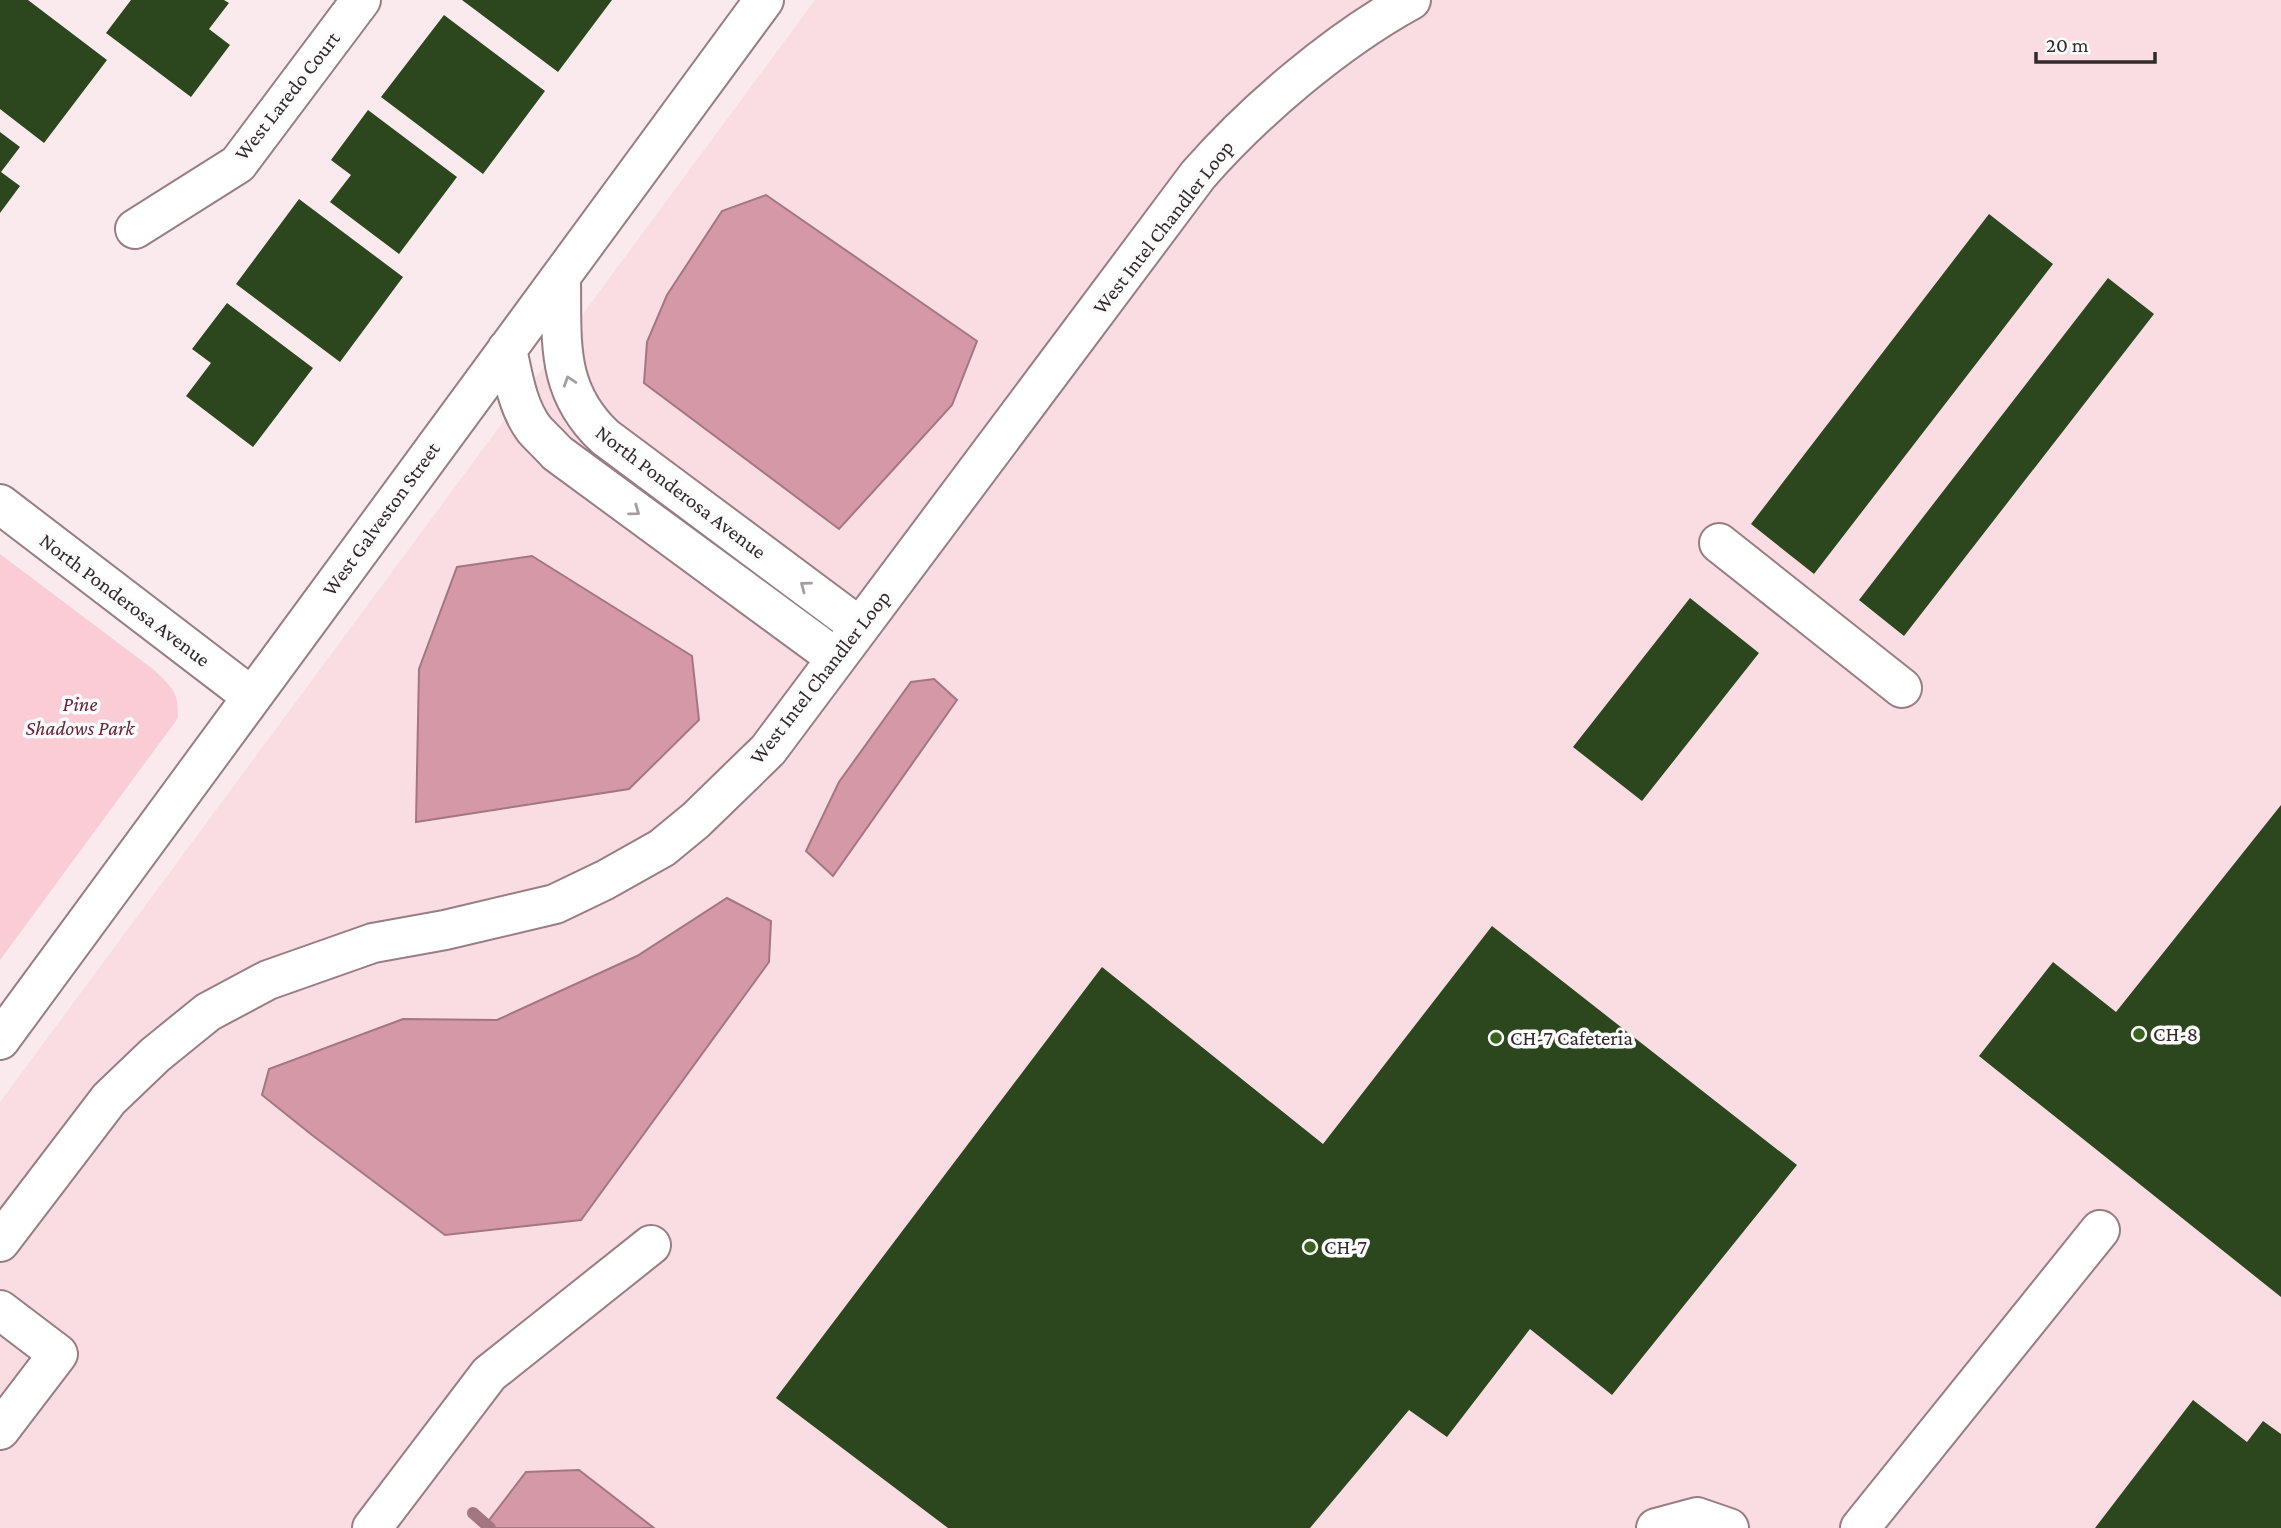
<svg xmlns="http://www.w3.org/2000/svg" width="2281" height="1528" font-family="'Crimson Pro',serif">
	<rect width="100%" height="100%" fill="#fbeaed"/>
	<path fill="#fadce3" d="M815,0h1466v1528h-2281v-426z"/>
	<path fill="#f9ccd6" d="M0,554l154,116c19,19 24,20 24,48l-178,242z"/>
	<path fill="#d498a7" stroke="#a47682" stroke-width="2" d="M766,195l211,146 -25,64 -113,124 -195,-146 3,-41 20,-47 55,-84z
		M532,556l160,100 7,64 -70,69 -213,33 3,-153 38,-102z
		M934,679l23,21 -124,176 -27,-25 33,-69 72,-100z
		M727,898l44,23 -2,41 -188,258 -136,15 -133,-100 -50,-40 7,-26 134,-50 94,1 140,-64z
		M579,1470l75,58h-171l43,-56z"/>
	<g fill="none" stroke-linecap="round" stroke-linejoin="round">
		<path stroke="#a47682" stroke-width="12" d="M473,1513l17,15"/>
	</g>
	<path fill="#2c461d" d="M0,0h28l79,60 -63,83 -44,-34z
		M131,0h93l5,3 -20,26 21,16 -39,52 -85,-64z
		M462,0h150l-54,72z
		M444,15l101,76 -62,83 -102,-77z
		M368,110l89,67 -58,77 -69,-52 21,-27 -20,-15z
		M0,132l20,15 -19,25 19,14 -20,27z
		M299,199l104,78 -63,85 -104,-78z
		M1989,214l64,50 -239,310 -63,-50z
		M2108,278l46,36 -250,322 -45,-36z
		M227,303l86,65 -60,79 -67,-51 25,-33 -19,-14z
		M1690,598l69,55 -117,148 -69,-54z
		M2281,805v492l-302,-241 74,-94 63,50z
		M1492,926l305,239 -185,230 -82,-66 -83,108 -38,-27 -99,118h-362l-172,-130 326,-431 221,177z
		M2193,1400l54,42 16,-21 18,13v94h-186z"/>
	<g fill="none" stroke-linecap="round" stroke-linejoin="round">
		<defs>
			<path id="minor" d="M135,229l103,-65 123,-164
				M561,277c1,64 -6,113 44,160l255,190
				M507,349c6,27 10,57 27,80 7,8 16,16 23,24l279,205
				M0,504l251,192
				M1719,543l183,145
				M0,1040l764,-1040
				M0,1242l109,-143 46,-44 53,-43 60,-32 105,-37 72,-13 110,-26 50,-24 57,-32 34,-28 72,-70 430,-575c56,-64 138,-134 213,-175
				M0,1310l58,44 -58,76
				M372,1528l117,-154 162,-129
				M1656,1528l41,-11 32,11
				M1860,1528l240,-298"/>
		</defs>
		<use href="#minor" stroke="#987e84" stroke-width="42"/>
		<use href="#minor" stroke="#fff" stroke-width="38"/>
	</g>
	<defs><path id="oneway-chevron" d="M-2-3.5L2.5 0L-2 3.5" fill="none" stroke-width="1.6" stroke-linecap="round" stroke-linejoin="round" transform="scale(1.75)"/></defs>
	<g stroke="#a39ea0">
		<use href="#oneway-chevron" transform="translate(569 381) rotate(-108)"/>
		<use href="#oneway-chevron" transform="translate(635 511) rotate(36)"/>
		<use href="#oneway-chevron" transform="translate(805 586) rotate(-143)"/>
	</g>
	<g fill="#39631f" stroke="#fcfcfc" stroke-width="2.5">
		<circle cx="2139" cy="1034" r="7"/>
		<circle cx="1496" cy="1038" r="7"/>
		<circle cx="1310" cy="1247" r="7"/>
	</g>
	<g text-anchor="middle" stroke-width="7" stroke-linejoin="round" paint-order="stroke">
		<g font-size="21" fill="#33282b" stroke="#fcfcfc">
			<text transform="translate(287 96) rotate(-52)" y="7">West Laredo Court</text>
			<text transform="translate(1163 227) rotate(-52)" y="7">West Intel Chandler Loop</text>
			<text transform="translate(681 492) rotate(37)" y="7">North Ponderosa Avenue</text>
			<text transform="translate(381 519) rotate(-54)" y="7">West Galveston Street</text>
			<text transform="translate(125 600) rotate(37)" y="7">North Ponderosa Avenue</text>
			<text transform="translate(820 677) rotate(-52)" y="7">West Intel Chandler Loop</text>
		</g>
		<g font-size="21" font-style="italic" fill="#68223a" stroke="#fcfcfc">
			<text x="80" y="711">Pine<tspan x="80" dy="24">Shadows Park</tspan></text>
		</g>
		<g font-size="21" fill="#33282b" stroke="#fcfcfc" text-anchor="start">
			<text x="2153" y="1041">CH-8</text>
			<text x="1510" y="1045">CH-7 Cafeteria</text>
			<text x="1324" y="1254">CH-7</text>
		</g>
	</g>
	<path d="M2036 52v10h119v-10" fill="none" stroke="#33282b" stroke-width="3.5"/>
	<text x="2046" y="52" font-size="21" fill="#33282b" stroke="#fcfcfc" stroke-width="5" paint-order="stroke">20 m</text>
</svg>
